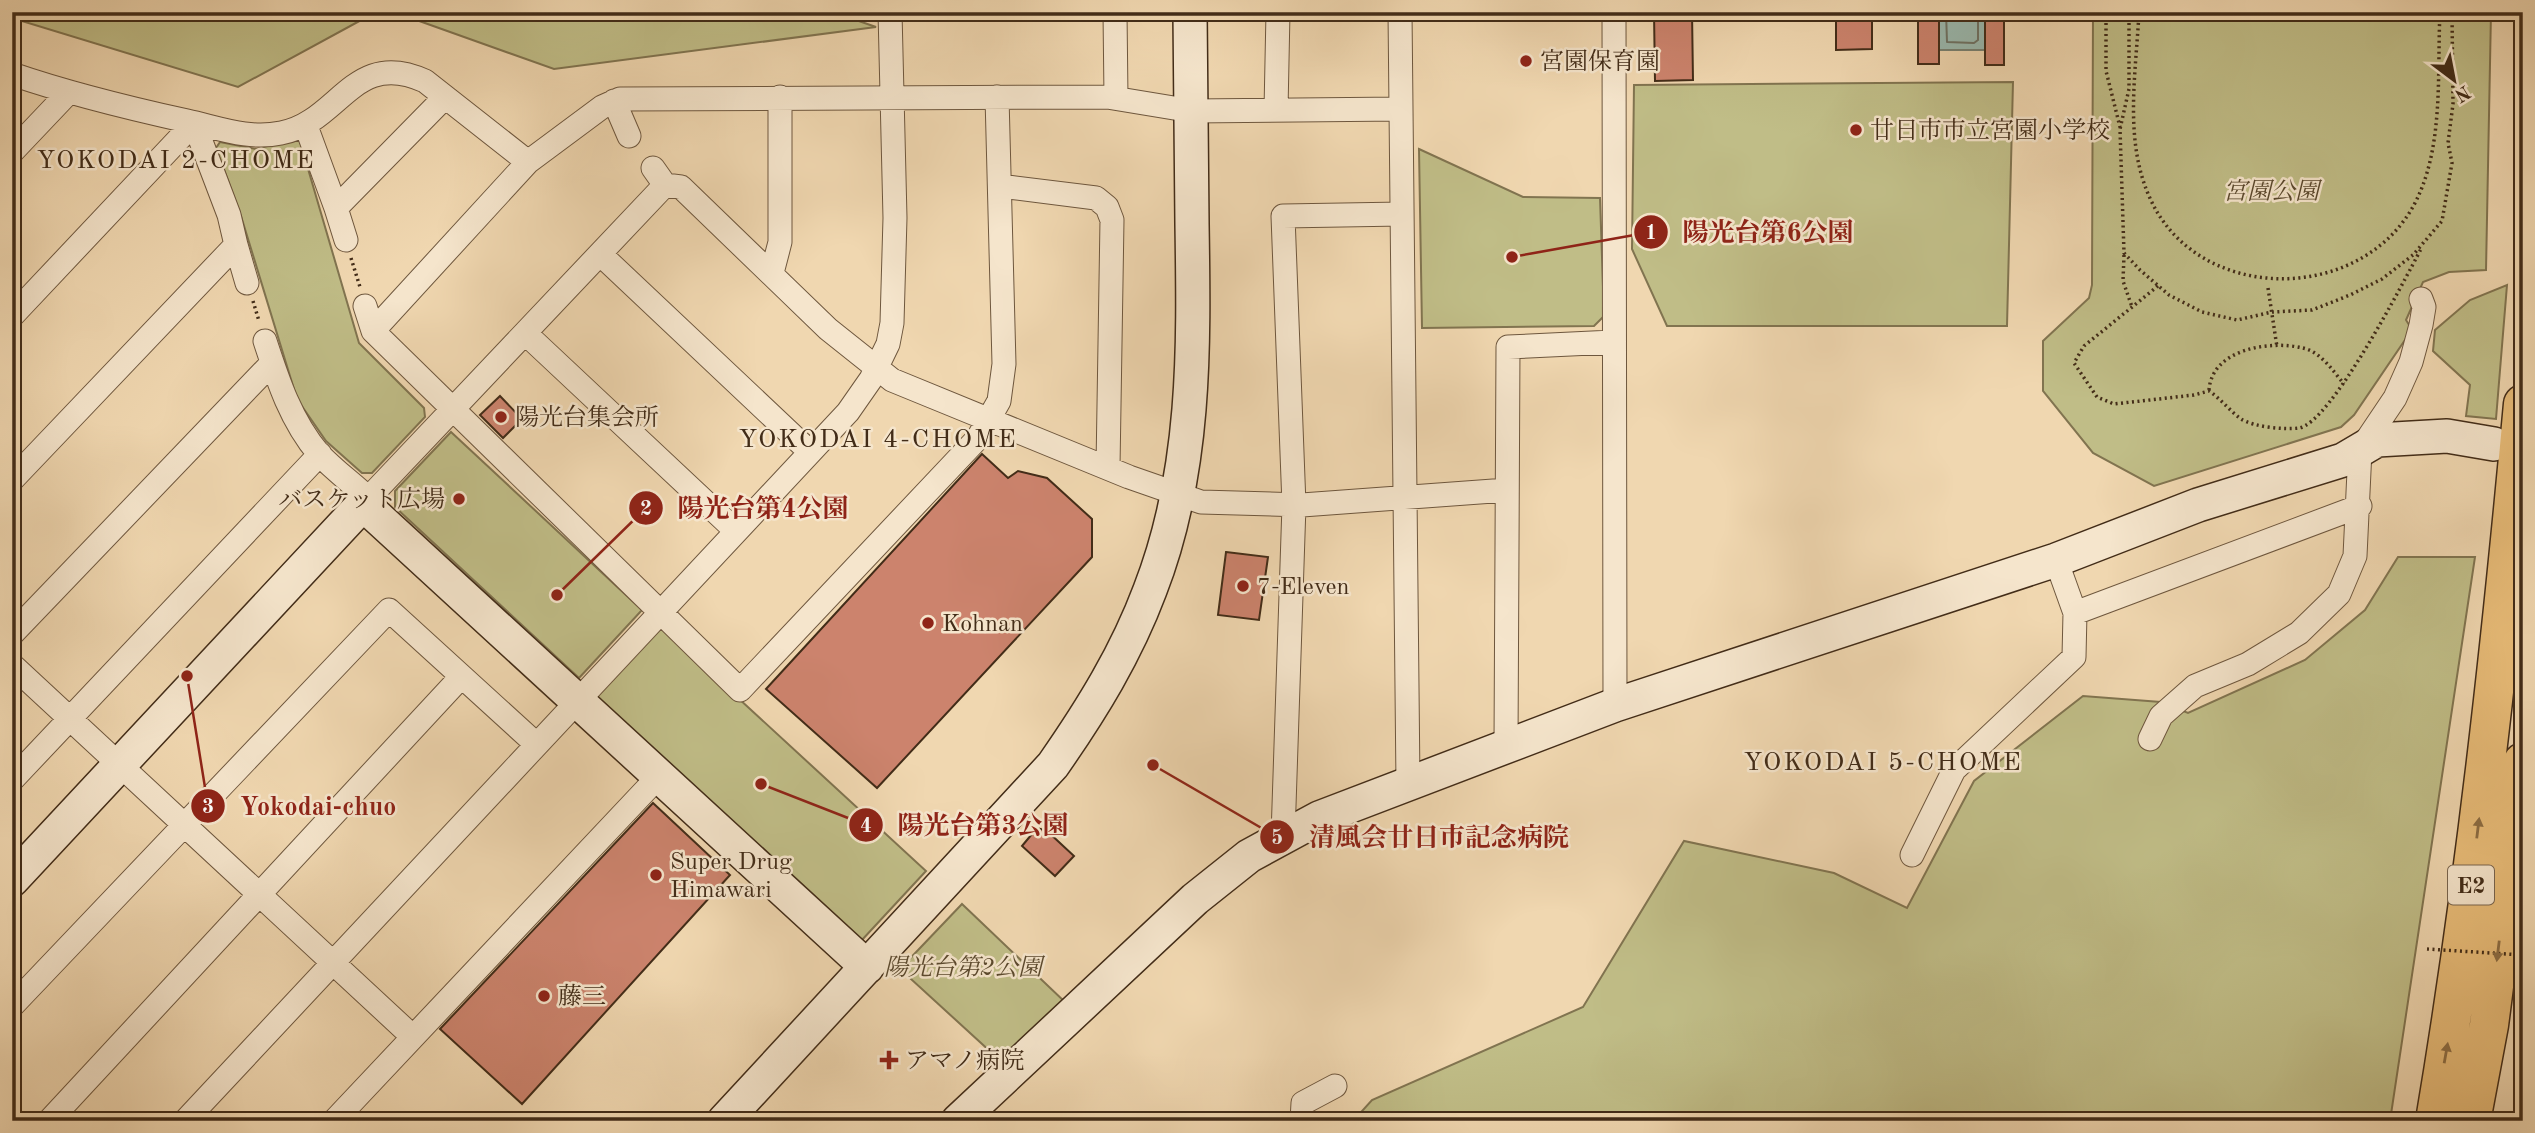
<svg xmlns="http://www.w3.org/2000/svg" width="2535" height="1133" font-family="'Old Standard TT','Noto Serif JP',serif">
	<rect width="100%" height="100%" fill="#f0d7b0"/>
	<filter id="stains"><feTurbulence type="fractalNoise" baseFrequency=".00286" numOctaves="4"/><feColorMatrix values="0 0 0 0 .2 0 0 0 0 .09 0 0 0 0 .02 0 0 0 .5 -.17"/></filter>
	<radialGradient id="worn" r=".72"><stop offset=".6" stop-color="#630" stop-opacity="0"/><stop offset="1" stop-color="#630" stop-opacity=".3"/></radialGradient>
	<path fill="#c0bd87" stroke="#817450" stroke-width="2" d="M12,12h364l-138,75 -226,-69z
		M394,12h439l43,15 -322,42z
		M2093,12h398l-5,258 -37,2 -26,10 -17,38 5,8 -2,6 -55,81 -13,12 -187,59 -61,-33 -50,-62v-50l46,-43 3,-13z
		M2013,82l-6,244h-340l-35,-77 2,-164z
		M299,138l60,205 65,65 1,9 -53,56h-10l-36,-32 -29,-42 -56,-183 -25,-68 4,-6 36,7z
		M1419,149l104,48 77,1 4,118 -10,10 -172,2z
		M2507,285l-11,134 -30,-3 4,-31 -37,-34 2,-21 35,-30z
		M451,432l191,178 -63,68 -184,-171v-16z
		M2398,557h77l-85,564h-1037l19,-21 211,-93 101,-166 150,32 73,35 67,-127 109,-85 78,6 27,11 117,-53 60,-50z
		M661,627l265,244 -65,70 -265,-245z
		M962,904l104,99 -62,61 -104,-95z"/>
	<path fill="#9ab9af" stroke="#778173" stroke-width="2" d="M1939,12h46v38h-46z"/>
	<g fill="none" stroke-linecap="round" stroke-linejoin="round">
		<path stroke="#6e7264" stroke-width="2" d="M1946,12l1,30 27,1 4,-3v-28"/>
	</g>
	<path fill="#cc836d" stroke="#422c18" stroke-width="2" d="M1654,12h38l1,68 -38,1z
		M1836,12h36v37l-36,1z
		M1918,12h21v52h-21z
		M1985,12h19v53h-19z
		M500,396l22,23 -19,19 -23,-23z
		M982,454l26,24 10,-7 29,7 45,41v38l-215,231 -111,-99z
		M1226,552l42,5 -9,63 -41,-5z
		M653,803l77,72 -208,229 -82,-75z
		M1037,828l10,3 27,25 -19,20 -33,-30z"/>
	<g fill="none" stroke-linecap="round" stroke-linejoin="round">
		<defs>
			<path id="street" d="M1115,12l1,86
				M1400,12l8,772
				M1614,12l1,693
				M12,74c58,20 116,34 175,47 32,7 62,19 94,12 59,-11 72,-85 144,-52l103,81 74,-55 18,-8 487,-2 85,14 209,-2
				M614,101l15,35
				M1276,110l2,-98
				M306,126l30,82 109,-111
				M12,152l56,-59
				M528,162l-155,169 367,359 238,-252 21,-37 5,-37 -7,-267
				M653,168l12,17
				M1000,186l96,12 11,9 5,13 -4,247
				M336,208l10,32
				M236,245l11,38
				M600,254l209,197
				M772,273l8,-31v-145
				M365,306l8,25
				M12,316l182,-193 35,92 7,30 -224,235
				M525,333l209,196
				M265,341c13,40 26,80 54,113 15,16 33,29 49,44
				M363,504l302,-319 16,2 147,142 64,51 237,97 72,25 101,3 205,-15
				M2075,613l285,-107
				M12,634l260,-271
				M12,665l401,372
				M2150,739l11,-23 34,-30 53,-22 51,-31 40,-39 16,-38 5,-106 35,-52 16,-36 10,-37 3,-18 -3,-8
				M1506,746l2,-399 105,-5
				M12,780l308,-326
				M1283,836l11,-331 -11,-289 119,-2
				M1912,855l42,-85 120,-113 1,-44 -19,-53
				M12,1006l377,-396 147,134
				M49,1121l412,-444
				M185,1121l663,-709 23,-33 17,-35 4,-21 3,-105 -5,-206
				M334,1121l325,-345
				M1302,1121l1,-18 32,-17"/>
			<path id="secondary" d="M12,880l351,-376 504,463
				M724,1121l329,-356c39,-56 73,-111 97,-175 46,-118 44,-242 42,-366 -1,-71 -1,-141 -2,-212
				M958,1121l237,-222 54,-43 70,-38 296,-113 441,-145 142,-55 145,-45 34,-20 70,-4 47,8"/>
			<path id="highway" d="M2435,1121c40,-238 66,-477 88,-717
				M2471,1121l18,-96 34,-263"/>
		</defs>
		<use href="#street" stroke="#6e573e" stroke-width="25"/>
		<use href="#secondary" stroke="#422c18" stroke-width="36"/>
		<use href="#highway" stroke="#422c18" stroke-width="41"/>
		<path stroke="#422c18" stroke-width="3.5" stroke-dasharray="2 3.5" stroke-linecap="butt" d="M2106,12v59l14,56
			M2129,12v77l-9,40 4,124 16,17 29,25 33,17 35,8 35,-8 40,-2 38,-15 32,-16 31,-24 29,-34 10,-58 -4,-20 5,-39 -1,-92
			M2139,12c-3,61 -15,127 10,184 47,110 215,109 267,5 28,-56 21,-128 24,-189
			M2124,255l-1,26 9,26
			M351,258l9,29
			M2158,286l-74,60 -10,17 23,34 17,7 80,-9 15,-4c12,8 21,20 32,28 13,8 43,11 58,9 32,-5 105,-147 122,-179
			M2268,288l9,59
			M253,301l6,20
			M2209,390c3,-41 60,-50 94,-42 18,4 30,23 41,36"/>
		<use href="#street" stroke="#f5e5cc" stroke-width="23"/>
		<use href="#secondary" stroke="#f5e5cc" stroke-width="33"/>
		<use href="#highway" stroke="#e8bc78" stroke-width="38"/>
		<path stroke="#422c18" stroke-width="3.5" stroke-dasharray="2 3.5" stroke-linecap="butt" d="M2427,949l96,6"/>
	</g>
	<defs><path id="oneway-solid" d="M-6-.8H1V-3.2L6.5 0L1 3.2V.8H-6Z" transform="scale(1.75)"/></defs>
	<g fill="#8d6d43">
		<use href="#oneway-solid" transform="translate(2478 828) rotate(-83)"/>
		<use href="#oneway-solid" transform="translate(2498 951) rotate(97)"/>
		<use href="#oneway-solid" transform="translate(2446 1053) rotate(-80)"/>
	</g>
	<g fill="#8f2418" stroke="#f5e5cc" stroke-width="2.5">
		<circle cx="1526" cy="61" r="7"/>
		<circle cx="1856" cy="130" r="7"/>
		<circle cx="501" cy="417" r="7"/>
		<circle cx="459" cy="499" r="7"/>
		<circle cx="1243" cy="586" r="7"/>
		<circle cx="928" cy="623" r="7"/>
		<circle cx="656" cy="875" r="7"/>
		<circle cx="544" cy="996" r="7"/>
		<path d="M885.5 1049.5h7v7h7v7h-7v7h-7v-7h-7v-7h7z"/>
	</g>
	<g text-anchor="middle" stroke-width="5" stroke-linejoin="round" paint-order="stroke">
		<rect fill="#f5e5cc" stroke="#78644e" stroke-width="2" x="2448" y="865.5" width="46" height="39" rx="5"/>
		<g font-size="23" font-weight="bold" fill="#422c18">
			<text x="2471" y="893">E2</text>
		</g>
		<g font-size="24" fill="#422c18" stroke="#f5e5cc" text-anchor="start">
			<text x="1540" y="69">宮園保育園</text>
			<text x="1870" y="138">廿日市市立宮園小学校</text>
			<text x="515" y="425">陽光台集会所</text>
			<text x="445" y="507" text-anchor="end">バスケット広場</text>
			<text x="1257" y="594">7-Eleven</text>
			<text x="942" y="631">Kohnan</text>
			<text x="670" y="869">Super Drug<tspan x="670" dy="28">Himawari</tspan></text>
			<text x="558" y="1004">藤三</text>
			<text x="905" y="1068">アマノ病院</text>
		</g>
		<g font-size="24" font-style="italic" fill="#5b492e" stroke="#f5e5cc">
			<text x="2271" y="199">宮園公園</text>
			<text x="963" y="975">陽光台第2公園</text>
		</g>
		<g font-size="26" letter-spacing="2" fill="#422c18" stroke="#f5e5cc">
			<text x="176" y="168">YOKODAI 2-CHOME</text>
			<text x="878" y="447">YOKODAI 4-CHOME</text>
			<text x="1883" y="770">YOKODAI 5-CHOME</text>
		</g>
	</g>
	<path fill="none" stroke="#8f2418" stroke-width="2.5" d="M1512 257L1651 232M557 595L646 508M187 676L208 806M761 784L866 825M1153 765L1277 837"/>
	<g fill="#8f2418" stroke="#f5e5cc" stroke-width="2.5">
		<circle cx="1512" cy="257" r="7"/>
		<circle cx="557" cy="595" r="7"/>
		<circle cx="187" cy="676" r="7"/>
		<circle cx="761" cy="784" r="7"/>
		<circle cx="1153" cy="765" r="7"/>
		<circle cx="1651" cy="232" r="18"/>
		<circle cx="646" cy="508" r="18"/>
		<circle cx="208" cy="806" r="18"/>
		<circle cx="866" cy="825" r="18"/>
		<circle cx="1277" cy="837" r="18"/>
	</g>
	<g font-size="21" text-anchor="middle" font-weight="bold" fill="#fff">
		<text x="1651" y="239">1</text>
		<text x="646" y="515">2</text>
		<text x="208" y="813">3</text>
		<text x="866" y="832">4</text>
		<text x="1277" y="844">5</text>
	</g>
	<g font-size="26" text-anchor="middle" font-weight="bold" fill="#8f2418" stroke="#f5e5cc" stroke-width="5" stroke-linejoin="round" paint-order="stroke">
		<text x="1768" y="241">陽光台第6公園</text>
		<text x="763" y="517">陽光台第4公園</text>
		<text x="318" y="815">Yokodai-chuo</text>
		<text x="983" y="834">陽光台第3公園</text>
		<text x="1439" y="846">清風会廿日市記念病院</text>
	</g>
	<rect width="2535" height="1133" fill="none" stroke="#f0d7b0" stroke-width="42"/>
	<rect x="14" y="14" width="2507" height="1105" fill="none" stroke="#422c18" stroke-width="3.5"/>
	<rect x="21" y="21" width="2493" height="1091" fill="none" stroke="#422c18" stroke-width="2"/>
	<g transform="translate(2454 80) rotate(148)" stroke="#f5e5cc" stroke-width="5" paint-order="stroke">
	<path d="M0-5L12 26L0 18L-12 26Z" fill="#422c18"/>
	<text y="-10" font-size="19" font-weight="bold" text-anchor="middle" fill="#422c18">N</text>
	</g>
	<rect width="100%" height="100%" filter="url(#stains)"/>
	<rect width="100%" height="100%" fill="url(#worn)"/>
</svg>
